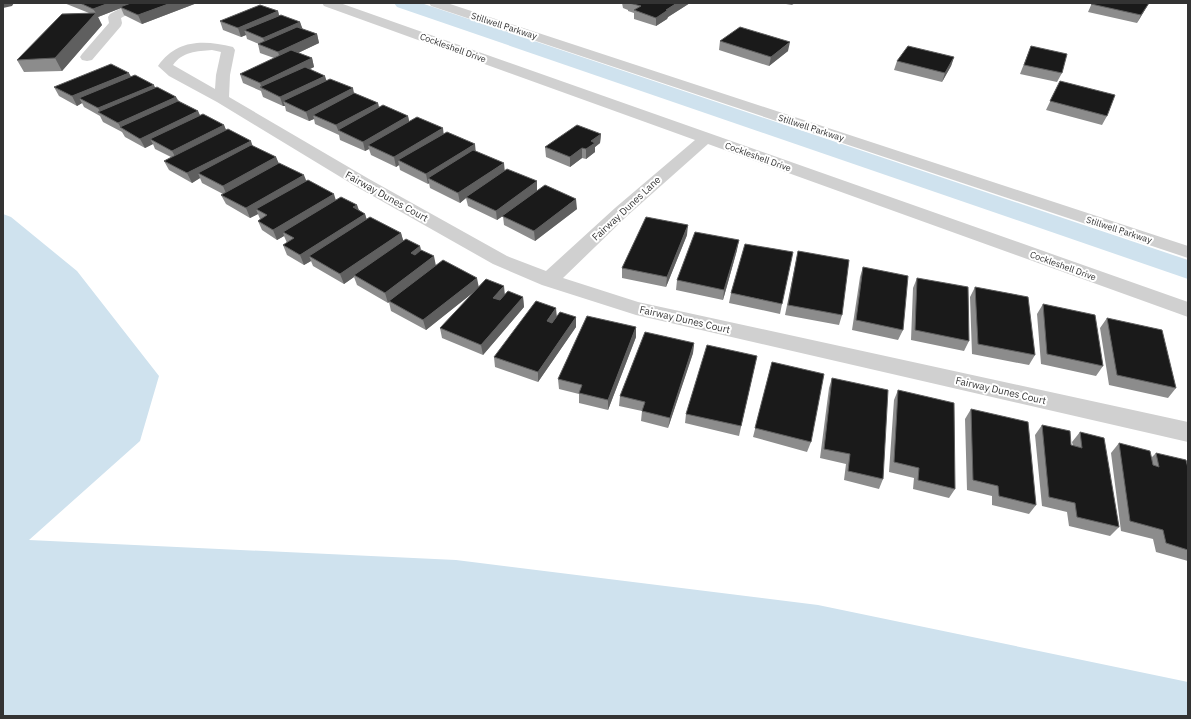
<svg xmlns="http://www.w3.org/2000/svg" width="1191" height="719" font-family="'IBM Plex Sans',sans-serif">
	<rect width="100%" height="100%" fill="#fff"/>
	<path fill="#cfe2ee" d="M3,214l8,3 66,54 82,105 -19,65 -111,99 427,20 362,45 370,77v34h-1185z"/>
	<g fill="none" stroke-linecap="round" stroke-linejoin="round">
		<path fill="#cfe2ee" fill-rule="evenodd" d="M394,3h27l767,257v19l-791,-272z"/>
		<path fill="#d0d0d0" fill-rule="evenodd" d="M130,3h15l-2,3 -22,12 1,5 -1,3 -29,34 -5,1 -5,-1 -2,-3 2,-3 27,-31 -1,-6 2,-3z
			M322,3h18l848,299v15l-480,-173 -81,72 -64,62 75,24 550,120v20l-552,-127 -94,-30 -49,-21 -136,-77 -140,-85 -48,-26 -11,-10c19,-27 46,-26 75,-19l2,3 -5,25 -1,22 140,82 138,77 39,15 69,-63 80,-68 -371,-134zM212,50l9,2 -5,23 -1,14 -42,-24c9,-13 24,-14 39,-15z
			M429,3h18l741,243v12l-757,-252z"/>
	</g>
	<path fill="#8c8c8c" d="M64,3h62l1,1 70,-1 -55,21 -18,-9 -3,-7 -23,9 4,8 -40,46 -38,1 -7,-12 72,-47z
		M622,3h68l-22,14 -1,2 -11,7 -22,-7v-6l-6,-2v-1l-5,-2z
		M780,3h15l-3,2z
		M1092,3h57l-12,20 -49,-11z
		M278,11l1,4 21,7 2,7 15,5 2,9 -21,10 14,5 2,9 -4,2 16,11 28,13 24,10 1,5 29,8 1,6 35,12 32,17 28,20 33,10v10l40,18 -42,32 -31,-16 -1,-9 -6,4 -29,-14 -2,-8 -6,5 -30,-15 -1,-5 -1,1 -28,-14 -1,-5 -3,2 -25,-12 -2,-6 -4,2 -25,-11 -1,-5 -24,-11 -1,-5 -5,2 -23,-10 -1,-5h-2l-20,-9 -2,-6 -18,-8 -3,-9 34,-16 -14,-5 -2,-9h1l-12,-5 -1,-4 -5,2 -18,-7 -3,-9z
		M720,41l68,10 -19,15 -50,-16z
		M1031,46l31,27 -5,9 -37,-8z
		M954,57l-3,9 -9,16 -48,-12 3,-9z
		M131,77l24,11 21,9 3,4 19,10 2,4 24,10 2,5 27,16 23,11 2,6 58,37 21,5 2,5 6,4 2,6 34,13 2,8 17,5 1,4 15,16 43,21 26,7 18,3 1,10 -41,48 -41,-17 -2,-10 36,-38 -50,40 -35,-19 -2,-9 -1,1 -31,-18 -3,-8 -10,7 -31,-18 -2,-5 -7,4 -17,-10 -4,-10 4,-2 -3,-7 -7,4 -15,-10 -4,-9 2,-2 -2,-5 -8,4 -24,-14 -5,-9 2,-1 -21,-11 -2,-5 -8,5 -23,-13 -5,-9 7,-4 -16,-8 -2,-5 -8,4 -20,-11 -3,-5 -19,-10 -3,-6 -16,-9 -2,-4 -5,3 -18,-10 -5,-9z
		M1060,81l47,35 -5,9 -56,-15z
		M601,134l-1,9 -5,4v5l-9,7 -4,-1 -12,9 -24,-10 -1,-10z
		M687,235l-21,52 -44,-9v-10z
		M737,250l-14,50 -47,-10 1,-10z
		M798,251l44,64 -3,10 -54,-10z
		M863,267l40,63 -5,10 -46,-10 8,-53z
		M917,278l52,63 -5,10 -53,-11 2,-52z
		M975,287l60,68 -6,10 -57,-11 -2,-57z
		M731,293l51,11 -2,10 -51,-11z
		M1043,304l60,62 -7,10 -55,-12 -4,-50z
		M557,316l19,1v10l-38,55 -43,-15 -1,-10z
		M1107,318l69,70 -8,10 -59,-13 -9,-57z
		M636,327v10l-28,73 -29,-7v-9l-20,-5 -1,-10z
		M694,343l-1,10 -25,75 -27,-7 1,-10 -23,-5 1,-10z
		M757,356l-18,80 -54,-13 1,-9z
		M772,362l39,80 -4,10 -54,-15z
		M832,378l51,101 -4,10 -35,-9 2,-16 -26,-6 9,-70z
		M898,390l57,99 -6,9 -36,-9 1,-11 -25,-6 5,-72z
		M971,409l65,96 -7,9 -37,-9v-9l-25,-6 -2,-71z
		M1042,425l29,20 2,1 -1,-4 8,-10 39,95 -9,9 -41,-10 -2,-14 -25,-6 -7,-71z
		M1119,443l32,15 5,-5 32,15v93l-32,-9 -3,-13 -32,-8 -10,-78z"/>
	<path fill="#5f5f5f" d="M3,3h11l-2,3 -9,2z
		M109,3h17l2,3 -8,1 1,1 -23,9 4,8 -40,46 -7,-13 41,-45 -3,-4z
		M171,3h26l-55,21 -4,-9z
		M677,3h13l-22,14 -1,2 -11,7v-8l10,-8z
		M1149,3l-12,20 4,-8z
		M278,11l2,9 -36,10 2,5 -5,2 -3,-9z
		M300,22l3,8 -37,16 -3,-8z
		M317,34l2,9 -38,18 -3,-9z
		M790,42l-2,9 -19,15 2,-9z
		M954,57l-3,9 -9,16 3,-9z
		M312,58l2,9 -48,23 -4,-1 -2,-6z
		M129,73l5,9 -55,16 3,5 -5,3 -5,-10z
		M325,76l3,9 -45,16 2,5h-2l-3,-9z
		M154,85l4,9 -57,20 -3,-6z
		M353,88l2,10 -42,17 1,4 -5,2 -3,-9z
		M176,97l4,9 -59,22 -3,-5z
		M378,103l2,9 -42,18 -2,-5z
		M198,111l4,10 -52,18 3,5 -8,4 -5,-9z
		M408,116l2,9 -42,20 1,4 -4,2 -2,-9z
		M224,125l4,10 -51,25 -5,-9z
		M443,128l1,9 -46,23 1,5 -3,2 -2,-10z
		M601,134l-1,9 -5,4v5l-9,7v-10l5,-8z
		M251,141l3,9 -56,23 2,5 -8,5 -5,-10z
		M475,144l1,10 -48,24 1,5 -1,1 -2,-10z
		M582,148v10l-12,9v-10z
		M276,157l4,9 -53,30 -4,-10z
		M504,163l1,10 -39,24v1l-6,5 -2,-10z
		M304,175l4,10 -52,24 2,5 -8,4 -4,-10z
		M537,181v10l-40,29 -1,-9z
		M334,194l3,10 -54,28 1,4 -7,4 -4,-10z
		M576,199l1,10 -42,32 -1,-10z
		M357,205l3,10 -7,-8z
		M365,214l3,10 -59,32 2,5 -7,4 -4,-10z
		M688,225l-1,10 -21,52 1,-10z
		M401,233l3,10 -50,32v2l-10,7 -4,-10z
		M739,240l-2,10 -14,50 1,-10z
		M420,246l2,10 -9,7 -2,-10z
		M434,256l2,10 -47,35v1l-1,1 -3,-10z
		M477,278l2,10 -53,42 -3,-10z
		M504,286l1,10 -11,12 -1,-10z
		M523,297l1,10 -41,48 -2,-10z
		M556,308l1,10 -10,13v-10z
		M576,317v10l-38,55v-10z
		M636,327v10l-28,73v-10z
		M694,343l-1,10 -25,75 2,-10z"/>
	<path fill="#1a1a1a" stroke="#5f5f5f" d="M80,3h29l-16,6z
		M131,3h40l-33,12 -18,-8z
		M629,3h48l-11,7h2l-12,8 -22,-8 7,-4z
		M1092,3h57l-8,12 -50,-11z
		M260,5l18,6 -40,17 -18,-7z
		M96,13l-41,45 -38,2 45,-46z
		M281,15l19,7 -37,16 -19,-8z
		M297,27l20,7 -39,18 -20,-8z
		M740,27l50,15 -19,15 -51,-16z
		M908,46l46,11 -9,16 -48,-12z
		M1031,46l36,8 -5,19 -38,-8z
		M291,50l21,8 -52,25 -20,-9z
		M111,64l18,9 -57,23 -18,-9z
		M305,67l20,9 -45,21 -20,-10z
		M135,75l19,10 -56,23 -19,-10z
		M330,79l23,9 -47,24 -23,-11z
		M1060,81l55,14 -8,21 -57,-15z
		M157,87l19,10 -58,26 -20,-11z
		M354,93l24,10 -42,22 -23,-10z
		M178,101l20,10 -58,28 -20,-12z
		M383,105l25,11 -45,26 -25,-12z
		M203,114l21,11 -52,26 -22,-12z
		M417,117l26,11 -49,29 -26,-12z
		M577,125l24,9 -10,7 4,2 -9,6 -4,-1 -12,9 -25,-10z
		M228,129l23,12 -64,32 -23,-12z
		M447,132l28,12 -49,30 -28,-14z
		M251,145l25,12 -53,29 -25,-13z
		M473,150l31,13 -46,30 -30,-15z
		M279,163l25,12 -58,33 -25,-13z
		M507,169l30,12 -41,30 -30,-14z
		M308,180l26,14 -61,36 -15,-9 9,-6 -11,-6z
		M545,185l31,14 -42,32 -32,-15z
		M341,197l16,8 -4,2 12,7 -65,41 -17,-10 11,-7 -11,-6z
		M370,217l31,16 -61,41 -31,-18z
		M646,217l42,8 -21,52 -45,-9z
		M695,232l44,8 -15,50 -47,-10z
		M406,239l14,7 -9,7 4,2 6,-5 13,6 -49,37 -31,-18z
		M745,244l48,8 -11,52 -51,-11z
		M798,251l51,9 -7,55 -54,-10z
		M443,260l34,18 -54,42 -34,-19z
		M863,267l45,9 -5,54 -47,-10z
		M917,278l51,9 1,54 -54,-11z
		M486,279l18,7 -11,12 7,2 8,-9 15,6 -42,48 -41,-17z
		M975,287l53,10 7,58 -57,-11z
		M536,301l20,7 -9,13 5,2 8,-11 16,5 -38,55 -44,-15z
		M1043,304l52,11 8,51 -56,-12z
		M587,316l49,11 -28,73 -29,-7 3,-8 -24,-6z
		M1107,318l55,12 14,58 -59,-13z
		M645,332l49,11 -24,75 -28,-7 3,-9 -25,-6z
		M707,345l50,11 -16,70 -55,-12z
		M772,362l52,12 -13,68 -56,-14z
		M832,378l56,12 -5,89 -35,-8 2,-17 -26,-5z
		M898,390l56,13 1,86 -37,-9 1,-12 -25,-6z
		M971,409l57,13 8,83 -37,-9 -1,-10 -25,-6z
		M1042,425l28,6 1,14 11,3 -2,-16 24,6 15,89 -42,-10 -2,-14 -26,-6z
		M1119,443l31,8 3,14 6,2 -3,-14 30,7 2,8v82l-22,-7 -3,-13 -33,-9z"/>
	<g text-anchor="middle" stroke-width="4" stroke-linejoin="round" paint-order="stroke">
		<g font-size="9" fill="#333" stroke="#fff">
			<text transform="translate(504 26) rotate(18)" y="3">Stillwell Parkway</text>
			<text transform="translate(453 48) rotate(20)" y="3">Cockleshell Drive</text>
			<text transform="translate(811 128) rotate(18)" y="3">Stillwell Parkway</text>
			<text transform="translate(758 157) rotate(20)" y="3">Cockleshell Drive</text>
			<text transform="translate(1119 230) rotate(18)" y="3">Stillwell Parkway</text>
			<text transform="translate(1063 266) rotate(20)" y="3">Cockleshell Drive</text>
		</g>
		<g font-size="10" fill="#333" stroke="#fff">
			<text transform="translate(387 196) rotate(29)" y="4">Fairway Dunes Court</text>
			<text transform="translate(626 208) rotate(-43)" y="4">Fairway Dunes Lane</text>
			<text transform="translate(685 319) rotate(13)" y="4">Fairway Dunes Court</text>
			<text transform="translate(1001 390) rotate(13)" y="4">Fairway Dunes Court</text>
		</g>
	</g>
	<rect width="1191" height="719" fill="none" stroke="#333333" stroke-width="8"/>
</svg>
